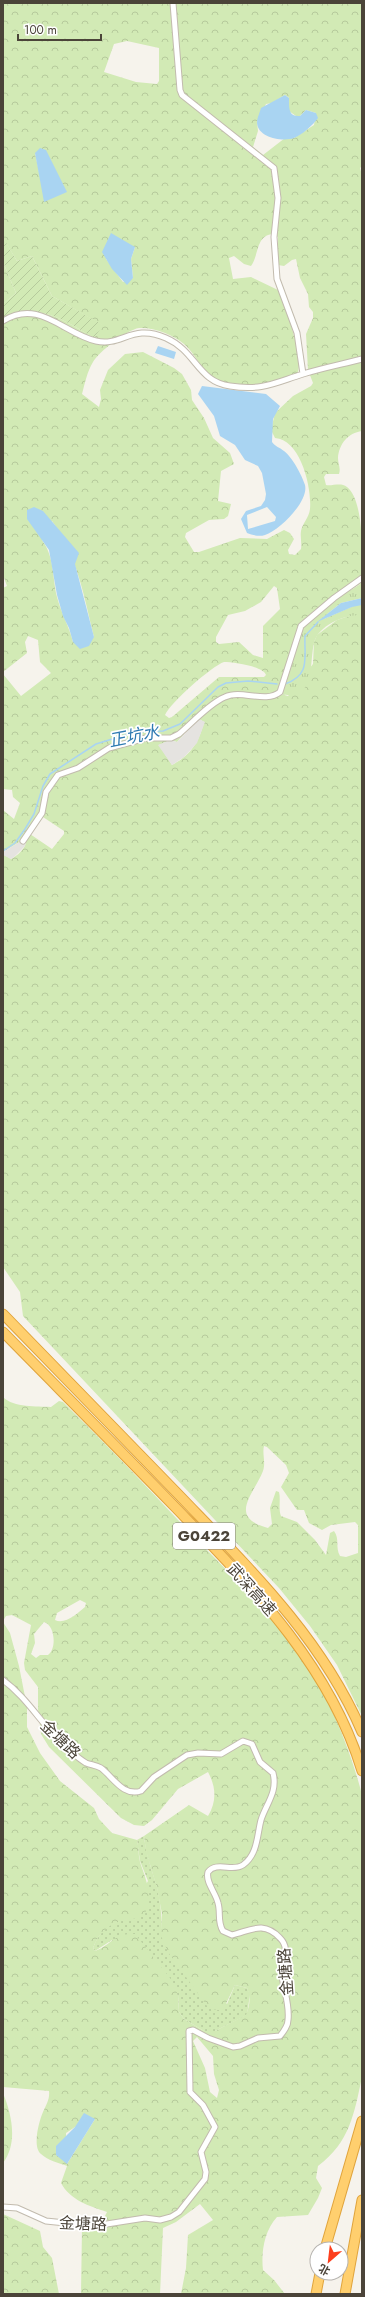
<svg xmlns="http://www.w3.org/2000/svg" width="365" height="2297" font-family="Jost,'Noto Sans SC',sans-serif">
	<defs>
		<pattern id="grass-dots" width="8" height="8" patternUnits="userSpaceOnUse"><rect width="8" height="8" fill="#d2eab5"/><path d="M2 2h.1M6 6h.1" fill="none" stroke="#b6ca9c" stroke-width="1.8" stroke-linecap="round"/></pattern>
		<pattern id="forest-crowns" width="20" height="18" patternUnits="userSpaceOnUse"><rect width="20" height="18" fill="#d2eab5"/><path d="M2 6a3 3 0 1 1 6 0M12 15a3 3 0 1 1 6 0" fill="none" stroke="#b6ca9c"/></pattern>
		<pattern id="park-tufts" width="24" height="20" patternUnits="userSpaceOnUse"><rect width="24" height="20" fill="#d2eab5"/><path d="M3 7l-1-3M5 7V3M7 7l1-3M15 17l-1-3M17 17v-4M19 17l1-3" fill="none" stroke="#b6ca9c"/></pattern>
		<pattern id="garden-furrows" width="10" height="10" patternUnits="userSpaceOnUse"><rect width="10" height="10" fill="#d2eab5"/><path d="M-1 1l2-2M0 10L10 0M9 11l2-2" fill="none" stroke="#b6ca9c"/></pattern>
	</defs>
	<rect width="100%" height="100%" fill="#f6f3ec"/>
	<path fill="url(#grass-dots)" d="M144,1836c2,18 8,34 13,51 4,17 5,33 5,49l65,68 8,-19 12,3 3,6 -3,21 -32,16h-11l-20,-12 -5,-7 -1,-17 -66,-55 -17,11 -2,-3c6,-17 17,-26 34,-29l21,-38 -8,-20 -3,-21z"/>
	<path fill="url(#forest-crowns)" fill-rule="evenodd" d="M3,3h359v163l-2,2 2,7v256c-14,2 -23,13 -24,27 0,6 3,10 1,16h-13l-2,3 2,8c7,1 15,-3 21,2 18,14 15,73 15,96l-25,14 -56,97 7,2 25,-32 1,-22 3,-7 20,-15 15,-5h10v1101l-25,-51 -27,-39 -31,-38 -256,-272 -3,-24 -17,-25v-413l8,5c6,-3 14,-10 15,-17l-5,-1 -18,11v-42l11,9 6,-16 -7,-6 -1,-7 -9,-1v-115l18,22 30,-23 -11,-11 -2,-22 -10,-4 -3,6 2,11 -24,19v-84l4,-2 -4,-11v-255c31,-21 64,2 91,18l8,-13 -50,-29 -20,-40 -15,5 -14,-23zM127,41l32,7v33l-2,3 -21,-2 -32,-10 10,-28zM285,95l4,3v13l7,5h4l6,-6 10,3 -2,12 -20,13h-9l-22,17 -10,-8 5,-16 -1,-9 9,-18 6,-1zM35,153l31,39 -27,-20zM272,234l6,3v28l6,1 8,-6 4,-1 4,19 8,16 1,13 4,5v6l-7,16 2,36 5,13 -2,3 -18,10 -18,17 -4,17 4,8c25,1 37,49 35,71 -1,9 -8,15 -9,22 -1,6 1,12 0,18l-6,6 -6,-1 -1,-4 6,-11 -4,-6 -6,-3 -17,9 -27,-1 -41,14h-5l-9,-15 1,-4 23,-13 15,-1 4,-3 3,-12 -13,-3 3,-30 13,-7 -4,-11 -17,-15 -9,-20 -12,-18 -1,-10 -9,-16 -8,-6 -31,-16 -18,2 -17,16 -8,20 1,9 -2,8 -17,-13c3,-11 5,-22 11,-32 6,-10 33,-32 46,-34 14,-1 35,7 45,16 12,10 19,30 32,36 5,2 11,2 15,3 29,4 39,0 66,-9 8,-13 -12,-70 -19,-84l-27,-13 -18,2 -4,-21 5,-2 10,8 7,2c8,-11 5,-30 21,-32zM135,247l-4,12 2,19 -10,4 -17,-23zM52,521c25,34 32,75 42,116l-21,5c-4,-16 -12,-29 -16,-45 -5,-20 -2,-39 -15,-57zM274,586l3,2 3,21 -17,17v32l-10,-3 -14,-13 -20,2 -3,-2v-5l12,-22 17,-4 16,-9zM224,662c9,0 39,4 42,13l-2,2h-45l-47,40 -3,1 -4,-3c5,-12 47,-49 59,-53zM199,719l5,3c-5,20 -13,33 -32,43l-13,-20 11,-5 7,2 7,-8 -1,-5 4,-3 2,2zM43,817l21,14v3l-12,15 -22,-15zM264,1446l3,1 19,18 3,8 -8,14 16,23h7l5,13 13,7 9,-5 24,-3 3,3v28l-12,4 -6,-1c-5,-9 0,-17 -6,-25l-4,2 -4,22 -11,-15 -18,-18 -16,-6c-3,-8 0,-16 -2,-24l-3,-1 -6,17 2,16 -4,4c-41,-11 -14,-34 -5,-57 3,-9 -1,-17 1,-25z
		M3,262l13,31 -13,11z
		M3,1397c11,11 34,9 48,10l8,-6 4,1c45,44 88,89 131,135 38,39 78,77 109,122 26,37 48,92 59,136v282c-8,37 -12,65 -44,89l-2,12 6,10 -4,10 -10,17 -31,2c-13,14 -16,36 -14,53l11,10 11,14h-104l5,-26 2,-33 25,-15 -13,-16 -24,18 -13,6 -3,66h-79l1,-67 4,-4 6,1 11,-4 4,-8c-18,-6 -37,-12 -46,-29l6,-17c-8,-3 -20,-6 -26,-12 -9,-7 -2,-33 2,-42 3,-7 7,-13 6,-21l-46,-4v-465l7,11 9,33 8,41v20l13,26 20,28 34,27 5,11 13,14 25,7c2,7 1,14 3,22 5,16 18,43 0,56 -23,2 -38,7 -47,30l2,3c18,-7 18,-18 40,-17l35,44 8,17 1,17 5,7 20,12h11l31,-16c4,-10 5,-18 1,-27l-12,-3 -12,25h-9l-7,-4 -39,-54 -7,-16 1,-22 -5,-26 -11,-37 -2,-15 45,-31 19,11c9,-15 8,-29 0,-44l-30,17 -26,31 -8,6 -10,-1 -13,-7 -72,-71 -8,-13 -3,-25v-22l-13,-17 -1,-7 7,-38 -19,-10 -6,1 -3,5zM80,1600l6,3 -1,4c-7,6 -20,18 -30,13l2,-7zM44,1622c11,3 13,27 4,33h-8l-4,3 -5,-4 4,-11 -1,-9zM197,2037l16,19 1,18 5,16 -2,8 -7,-6 -5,-24 -12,-27zM95,2119l-28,45 -1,-31 9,-6z
		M3,2093c9,22 15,50 0,70z
		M3,2214l37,17 3,16 9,11 7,36h-56z"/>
	<path fill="url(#park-tufts)" d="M362,583v15l-21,5 -24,19 41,-18 4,1v10c-16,-1 -44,10 -48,28 -5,20 2,59 -33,51l21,-67 47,-39 2,2z"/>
	<path fill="url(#garden-furrows)" d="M4,239l13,22 15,-5 20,40 51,29 -9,13c-27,-16 -60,-39 -91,-18v-16l13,-11 -13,-31z"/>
	<path fill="#e5e3e0" d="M199,719l6,3 -8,21 -13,14 -12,8 -14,-20 12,-5 7,2z
		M21,841l5,1 -1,4 -11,11 -3,2 -8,-4v-3z"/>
	<path fill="#a9d4f2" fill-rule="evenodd" d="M285,95l4,3c0,9 -1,19 11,18l6,-6 10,3 2,5c-5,7 -16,17 -24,20 -11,4 -36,0 -37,-15 0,-5 3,-11 4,-15z
		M40,148l6,2 21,42 -23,10 -9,-49z
		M111,233l24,14 -4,12 2,19 -6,7 -15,-16 -10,-17z
		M158,346l18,6 -2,7 -19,-6z
		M202,386l64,8 14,12 -7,13 -1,23c4,5 7,5 12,9 8,6 18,24 21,34 4,16 -25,45 -40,50 -6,2 -13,0 -18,-2l-6,-14 5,-8 15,-5 4,-6 1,-6 -4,-21 -4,-7 -13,-6 -10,-15 -15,-9 -6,-20 -16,-22zM267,507l9,10 -1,4 -27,8 -1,-14z
		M34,507l9,4 36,42 -4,11 19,73 -5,9 -9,3 -7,-7 -4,-14 -6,-12 -6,-21 -8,-45 -22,-31v-9z
		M362,598v7l-10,2 -35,15 24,-19z
		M84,2113l11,6 -28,45 -11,-9v-9l19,-19z"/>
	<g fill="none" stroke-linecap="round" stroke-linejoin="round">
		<path stroke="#a9d4f2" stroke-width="1.5" d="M285,684c26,-9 19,-26 20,-48l13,-14
			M3,851l12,-8 10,-14 9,-15 9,-28 7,-12 46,-30 39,-12 28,-1 17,-7 38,-37 8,-4 22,-2 29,3"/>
		<defs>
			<path id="street" d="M173,3l7,87 2,5 92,73 4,30 -4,39 3,42 20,54 6,41
				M3,321c36,-23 61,13 93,20 26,6 36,-18 70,-3 30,13 32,44 64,48 32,5 44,-3 73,-12 19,-6 40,-10 59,-15
				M23,841l19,-28 4,-21 12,-17 20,-7 31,-20 37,-10h25l8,-4c13,-11 31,-31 46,-37 17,-8 40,7 55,-5l21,-66 33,-28 28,-20
				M3,1680c22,16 36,40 55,59 8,8 18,18 28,24 5,2 10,2 15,5 12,9 22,29 40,23l13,-14 33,-22 11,-2 23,1 22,-13 9,3 8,18 13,11c5,19 -7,31 -12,47 -4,15 -3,34 -18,45 -10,7 -27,-4 -35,7 -3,10 8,21 10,31 3,10 -1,19 5,28l9,4c18,-4 31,-15 48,3 11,11 2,23 2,36 1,15 8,30 6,46 0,6 -4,11 -8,16l-22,2 -18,8 -7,1 -25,-9 -15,-8 -4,1 1,61 13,13 12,22 -14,25 5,20 -1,7 -26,33 -8,5 -11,3 -15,-2 -51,8 -48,-5 -29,-13 -14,-1"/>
			<path id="highway" d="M3,1314c58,60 117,120 175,180 70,73 144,144 184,238
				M3,1332c58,59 116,117 173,176 75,78 154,157 186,263
				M325,2249l37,-128
				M316,2294l4,-21
				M345,2294l17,-94"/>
		</defs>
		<use href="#street" stroke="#c2bbae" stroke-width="7"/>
		<use href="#highway" stroke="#e0a43c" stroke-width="11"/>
		<use href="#street" stroke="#fff" stroke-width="5"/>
		<use href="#highway" stroke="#ffcf6e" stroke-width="9"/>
	</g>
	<g text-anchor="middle" stroke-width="3.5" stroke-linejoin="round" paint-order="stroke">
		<rect fill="#fff" stroke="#817c74" stroke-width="1" x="173" y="1523" width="62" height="26" rx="3"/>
		<g font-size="15" font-weight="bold" fill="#4b4439">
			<text x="204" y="1541">G0422</text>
		</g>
		<g font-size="16" fill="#4b4439" stroke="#fff">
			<text transform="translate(252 1589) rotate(48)" y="6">武深高速</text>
			<text transform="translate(61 1739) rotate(44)" y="6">金塘路</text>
			<text transform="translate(285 1972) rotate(-94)" y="6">金塘路</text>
			<text transform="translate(83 2223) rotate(2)" y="6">金塘路</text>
		</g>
		<g font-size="17" font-style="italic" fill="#2e7ab2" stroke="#fff">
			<text transform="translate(134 736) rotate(-11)" y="6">正坑水</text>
		</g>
	</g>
	<rect width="365" height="2297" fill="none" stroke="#4b4439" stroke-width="8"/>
	<g transform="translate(329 2261) rotate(208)"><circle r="19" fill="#ffffff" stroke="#b7b4b0"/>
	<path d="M0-3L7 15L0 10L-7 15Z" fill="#fc3f1d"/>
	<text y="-6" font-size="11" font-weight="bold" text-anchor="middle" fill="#4b4439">北</text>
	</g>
	<path d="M18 34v6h83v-6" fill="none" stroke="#4b4439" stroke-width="2"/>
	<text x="24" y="34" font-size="12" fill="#4b4439" stroke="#ffffff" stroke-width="3" paint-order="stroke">100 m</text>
</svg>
